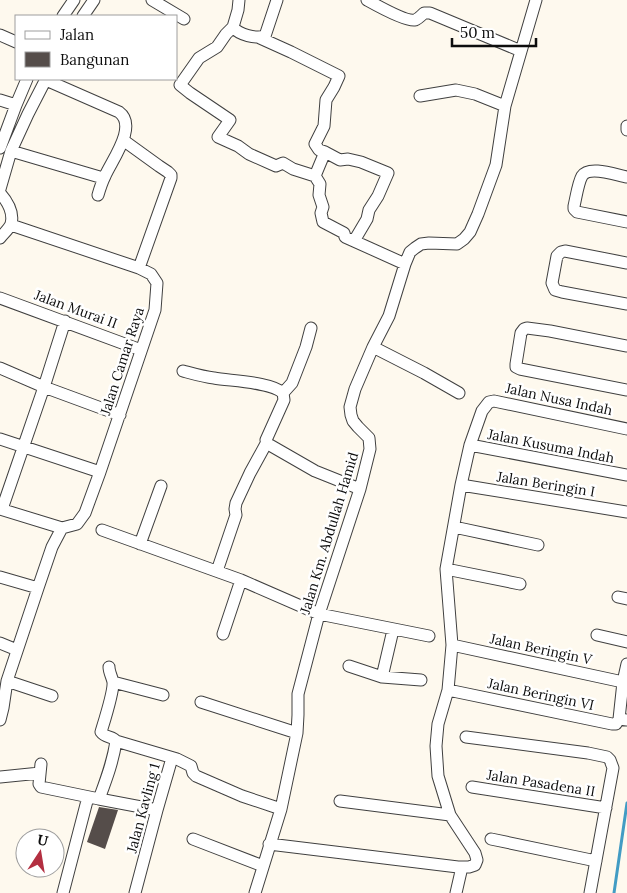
<svg xmlns="http://www.w3.org/2000/svg" width="627" height="893" font-family="Lora,serif">
	<rect width="100%" height="100%" fill="#fef9ee"/>
	<g fill="none" stroke-linecap="round" stroke-linejoin="round">
		<path stroke="#429cc4" stroke-width="3" d="M614,893l13,-90"/>
	</g>
	<path fill="#554d4a" d="M99,807l19,3 -13,39 -18,-7z"/>
	<g fill="none" stroke-linecap="round" stroke-linejoin="round">
		<defs>
			<path id="street" d="M152,0l32,19
				M239,0l-1,10 -5,17c6,8 23,12 32,9l12,-36
				M367,0c9,5 39,22 48,20 3,-1 7,-5 9,-7h6l91,38
				M63,16l11,-16
				M83,16l11,-16
				M233,27l-7,7 -9,13 -18,11 -19,27 10,8 40,27 -12,17 20,9 11,8 27,12 7,-3 10,6 22,7
				M0,35l16,7
				M260,38l31,14 48,24 -5,11 -8,13 -2,26 -9,18 4,6 6,2 -10,24 5,8 -1,11 4,12 -2,6 2,9 21,11 1,4 60,27
				M46,80l73,32c19,14 -7,48 -14,64 -3,6 -5,12 -7,19
				M420,96l36,-6 19,4 30,12
				M0,100l16,5
				M627,126v4
				M123,140l36,26 9,6 3,3v3l-32,90
				M0,148l16,-43 11,-26
				M11,151l92,27
				M325,152l15,8 8,-1 13,3 27,11 -10,23 -9,14 -2,9 -13,22
				M627,177c-11,-2 -38,-12 -45,-1 -4,7 -6,22 -8,30v3l3,3 50,10
				M0,189l11,-38 17,-37 18,-35
				M0,193c7,8 14,20 11,31 -2,5 -8,10 -11,14
				M11,225l128,43 12,6 6,9 -2,27 -55,162 -15,41 -8,11 -15,4
				M627,263l-62,-12 -4,1 -4,4 -5,27 3,7 7,2 65,12
				M0,298l141,52
				M627,346l-77,-15 -23,-3 -3,1 -3,4 -5,31v3l4,2 107,21
				M373,347l51,26 35,20
				M0,368l44,19 76,28
				M183,371c11,3 21,6 31,7 17,3 58,4 69,15l1,7 -18,40 2,4 47,27 45,18
				M283,393l9,-10 14,-36 5,-19
				M0,439l100,33
				M470,445l157,30
				M461,485l166,27
				M0,509l62,19
				M2,509l42,-122 21,-66
				M454,527l84,18
				M102,530l139,50 78,34 110,22
				M140,544l21,-58
				M446,569l74,15
				M217,571l19,-56 -1,-6 1,-6 14,-30 17,-31
				M0,577l38,11
				M618,597l9,2
				M223,634l18,-54
				M597,635l30,7
				M0,643l17,7
				M452,645l171,37
				M349,666l33,11 39,3
				M382,677l11,-47
				M7,681l45,15
				M113,682l50,13
				M448,690l164,34h4l3,-5 8,1
				M201,702l96,31
				M619,719l4,-37 4,-18
				M0,720l3,-12 4,-27 31,-93 14,-41 10,-19
				M466,737l122,16 19,4 3,3 3,8 -23,125
				M116,741l61,18 14,7 2,7 3,3 46,20 39,13
				M41,764l-2,20 2,3 58,12c7,-19 14,-37 17,-58 -3,-5 -11,-3 -15,-9 3,-10 13,-41 12,-50 -1,-5 -4,-10 -4,-15
				M0,777l40,-4
				M472,787l134,21
				M99,799l58,11
				M340,801l110,14
				M193,839l70,27
				M491,839l105,22
				M269,844l189,23h11l6,-2 2,-5 -2,-7 -25,-38 -12,-39 -2,-30 2,-22 10,-34 4,-45 -6,-76 15,-84 9,-40 12,-34 7,-9 5,-1 133,28
				M63,893l25,-96
				M135,893l22,-83 15,-52
				M255,893l26,-84 16,-76 1,-18v-21l21,-80 41,-125 10,-40 -1,-11 -11,-11 -5,-6 -2,-6 -1,-8 5,-18 18,-42 16,-31 16,-52 5,-12 5,-4 6,-4 8,-1 28,1 7,-5 6,-7 8,-18 18,-49 9,-59 31,-106
				M456,893l6,-26"/>
		</defs>
		<use href="#street" stroke="#404040" stroke-width="13"/>
		<use href="#street" stroke="#fff" stroke-width="11"/>
	</g>
	<g text-anchor="middle" stroke-width="5" stroke-linejoin="round" paint-order="stroke">
		<g font-size="14" fill="#0d0d0d" stroke="#fff">
			<text transform="translate(76 309) rotate(20)" y="5">Jalan Murai II</text>
			<text transform="translate(122 361) rotate(-72)" y="5">Jalan Camar Raya</text>
			<text transform="translate(559 399) rotate(12)" y="5">Jalan Nusa Indah</text>
			<text transform="translate(551 446) rotate(11)" y="5">Jalan Kusuma Indah</text>
			<text transform="translate(546 484) rotate(9)" y="5">Jalan Beringin I</text>
			<text transform="translate(329 533) rotate(-73)" y="5">Jalan Km. Abdullah Hamid</text>
			<text transform="translate(541 649) rotate(12)" y="5">Jalan Beringin V</text>
			<text transform="translate(541 694) rotate(12)" y="5">Jalan Beringin VI</text>
			<text transform="translate(541 783) rotate(9)" y="5">Jalan Pasadena II</text>
			<text transform="translate(143 808) rotate(-75)" y="5">Jalan Kavling 1</text>
		</g>
	</g>
	<rect x="15" y="15" width="162" height="65" fill="#ffffff" stroke="#9e9e9e"/>
	<rect x="25" y="31" width="25" height="8" fill="#ffffff" stroke="#9e9e9e"/>
	<text x="60" y="40" font-size="15" fill="#0d0d0d">Jalan</text>
	<rect x="25" y="52" width="25" height="15" fill="#554d4a" stroke="#9e9e9e"/>
	<text x="60" y="65" font-size="15" fill="#0d0d0d">Bangunan</text>
	<g transform="translate(40 853) rotate(12)"><circle r="24" fill="#ffffff" stroke="#9e9e9e"/>
	<path d="M0-4L9 19L0 12L-9 19Z" fill="#b32f41"/>
	<text y="-8" font-size="14" font-weight="bold" text-anchor="middle" fill="#0d0d0d">U</text>
	</g>
	<path d="M452 38v8h84v-8" fill="none" stroke="#0d0d0d" stroke-width="2.5"/>
	<text x="460" y="38" font-size="15" fill="#0d0d0d" stroke="#ffffff" stroke-width="4" paint-order="stroke">50 m</text>
</svg>
